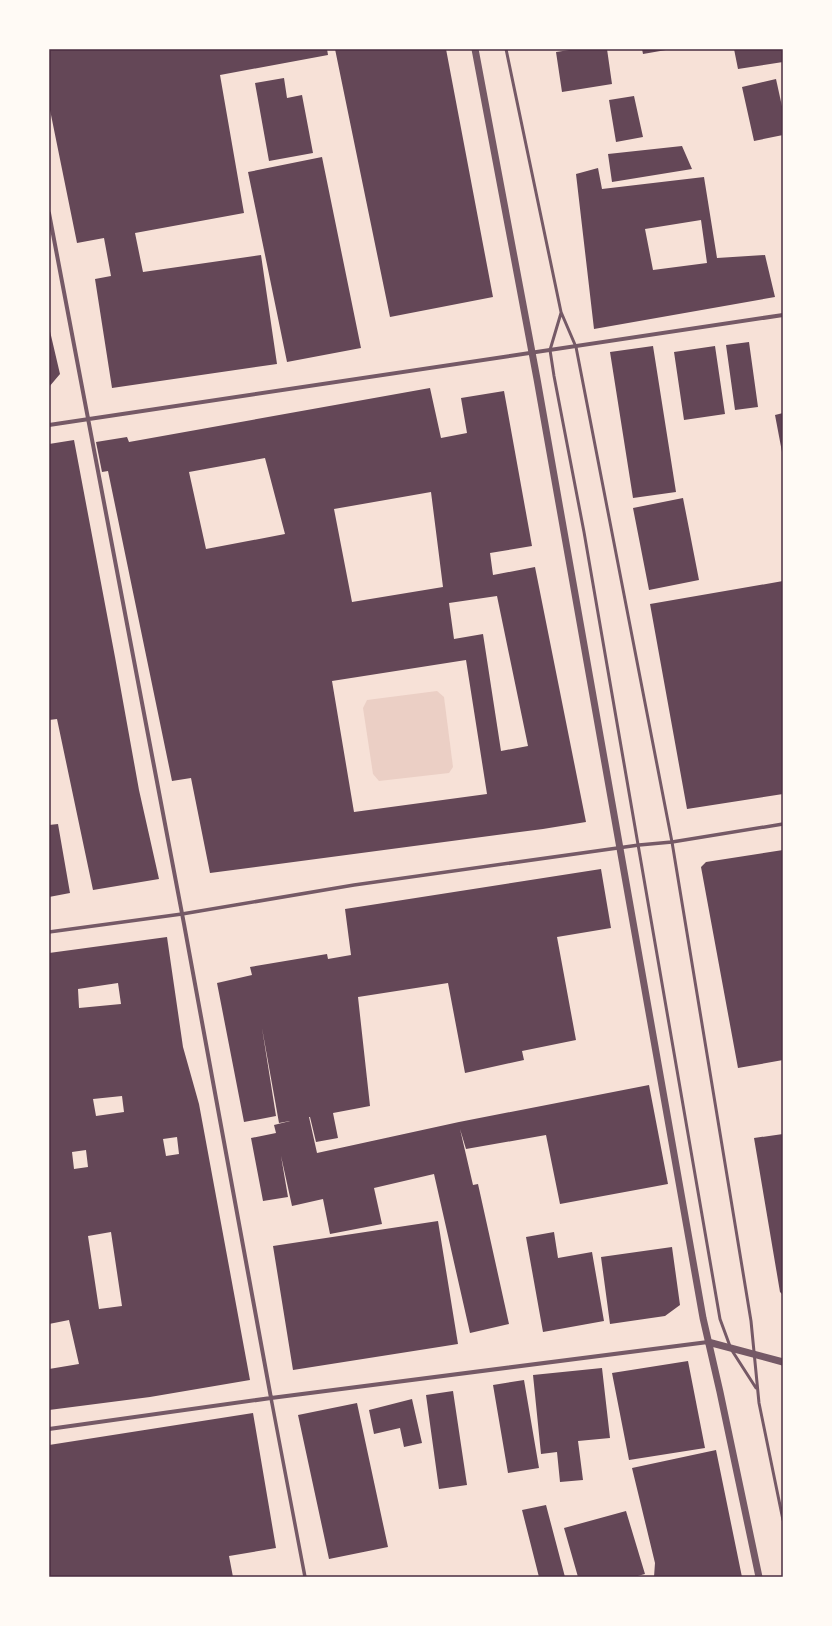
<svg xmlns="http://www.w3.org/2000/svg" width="832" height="1626" font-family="Barlow,sans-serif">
	<rect width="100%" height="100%" fill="#f7e1d7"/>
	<path fill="#ebcfc5" d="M437,691l7,6 9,70 -4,6 -70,8 -6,-7 -10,-66 4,-8z"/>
	<path fill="#644757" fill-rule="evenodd" d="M49,49h278l1,6 -108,20 24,138 -109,20 8,39 118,-17 16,109 -165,24 -17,-109 16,-3 -7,-38 -27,5 -28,-138z
		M335,49h111l47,248 -103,20z
		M576,49h31l5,35 -50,8 -6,-40z
		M642,49h24v1l-23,4z
		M734,49h49v13l-45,7z
		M284,78l3,20 15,-3 11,58 -44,8 -14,-78z
		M776,79l7,32v24l-29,6 -12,-54z
		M634,96l9,41 -27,5 -7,-42z
		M682,146l10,23 -80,13 -4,-28z
		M322,157l39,191 -74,14 -39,-190z
		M598,168l4,21 102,-12 13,81 48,-3 10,42 -181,32 -18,-155zM701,220l6,43 -54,7 -8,-41z
		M49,327l11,47 -11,13z
		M749,342l9,65 -23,3 -9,-65z
		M653,346l23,146 -43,6 -23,-146z
		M715,346l10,68 -41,6 -10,-68z
		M430,388l11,50 26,-5 -6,-35 43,-7 28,155 -42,7 3,22 42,-8 51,255 -43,7 -333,44 -19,-95 -19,3 -64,-310 -6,1 -6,-30 31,-5 2,5zM265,458l20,76 -79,15 -17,-77zM431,492l12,95 -91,15 -18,-93zM497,596l31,150 -27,5 -18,-117 -29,5 -5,-36zM466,660l21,134 -133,18 -22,-131z
		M783,413v39h-1l-7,-37z
		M74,440l41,217 24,133 20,89 -66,11 -36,-171 -8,1v-276z
		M683,498l16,82 -50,10 -16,-82z
		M783,581v213l-96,15 -37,-205z
		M58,824l12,69 -21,4v-72z
		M783,850v210l-45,8 -37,-201 5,-5z
		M601,869l10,59 -54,9 19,103 -54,11 2,9 -59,13 -17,-90 -90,14 12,109 -37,7 5,25 -22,4 -6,-25h-1l8,36 142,-31 190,-37 19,99 -108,20 -14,-69 -80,14 -6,-20 13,56 5,-1 31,140 -39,9 -36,-159 -60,14 8,36 -52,10 -7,-35 -31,7 -11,-50 7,41 -25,4 -12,-63 25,-5 -2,-8 16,-4 -11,2 -17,-95 14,88 -32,6 -27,-139 35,-8 -2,-8 77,-13 1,5 23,-4 -6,-46z
		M167,937l16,110 16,57 51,276 -100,17 -101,13v-41l30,-5 -10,-44 -20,4v-371zM118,983l3,21 -42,4 -1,-19zM122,1096l2,16 -28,4 -3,-17zM177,1137l2,17 -13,2 -3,-17zM86,1150l2,17 -14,2 -2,-17zM111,1232l11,74 -23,3 -11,-73z
		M783,1134v161l-3,-3 -26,-154z
		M438,1221l20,123 -165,26 -20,-124z
		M554,1232l4,26 34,-6 12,69 -61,11 -17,-95z
		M672,1247l8,58 -15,11 -55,8 -9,-67z
		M688,1361l17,87 -76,12 -17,-87z
		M602,1368l8,70 -32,3 5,39 -23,2 -3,-30 -16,2 -8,-79z
		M524,1380l15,88 -31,5 -15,-88z
		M453,1391l14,94 -28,4 -13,-94z
		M412,1399l10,44 -18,4 -4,-19 -26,6 -5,-24z
		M357,1403l31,144 -59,12 -31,-144z
		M253,1413l23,135 -47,8 4,21h-184v-132z
		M716,1450l26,127h-88l1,-14 -23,-95z
		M546,1505l19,72h-26l-17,-67z
		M626,1511l19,63 -11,3h-56l-14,-49z"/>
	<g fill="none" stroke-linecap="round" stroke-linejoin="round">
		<path stroke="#755966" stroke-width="3" d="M506,49l55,263 15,35 96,495 79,479 8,82 24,117
			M561,313l-11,37 4,26 30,156 136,787 11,30 25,39"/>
		<path stroke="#755966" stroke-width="3.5" d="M49,932l133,-18 172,-29 285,-40 33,-3 111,-18
			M271,1398l34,179"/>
		<path stroke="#755966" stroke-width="4" d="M49,213l135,711 87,474
			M49,425l734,-110
			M49,1429l222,-31 437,-56"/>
		<path stroke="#755966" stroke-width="7" d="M475,49l62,330 166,939 17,74 39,185
			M708,1342l75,20"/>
	</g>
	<rect width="832" height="1626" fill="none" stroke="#fffaf5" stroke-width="100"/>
	<rect x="50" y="50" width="732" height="1526" fill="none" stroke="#4a2c40" stroke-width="1.5"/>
</svg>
